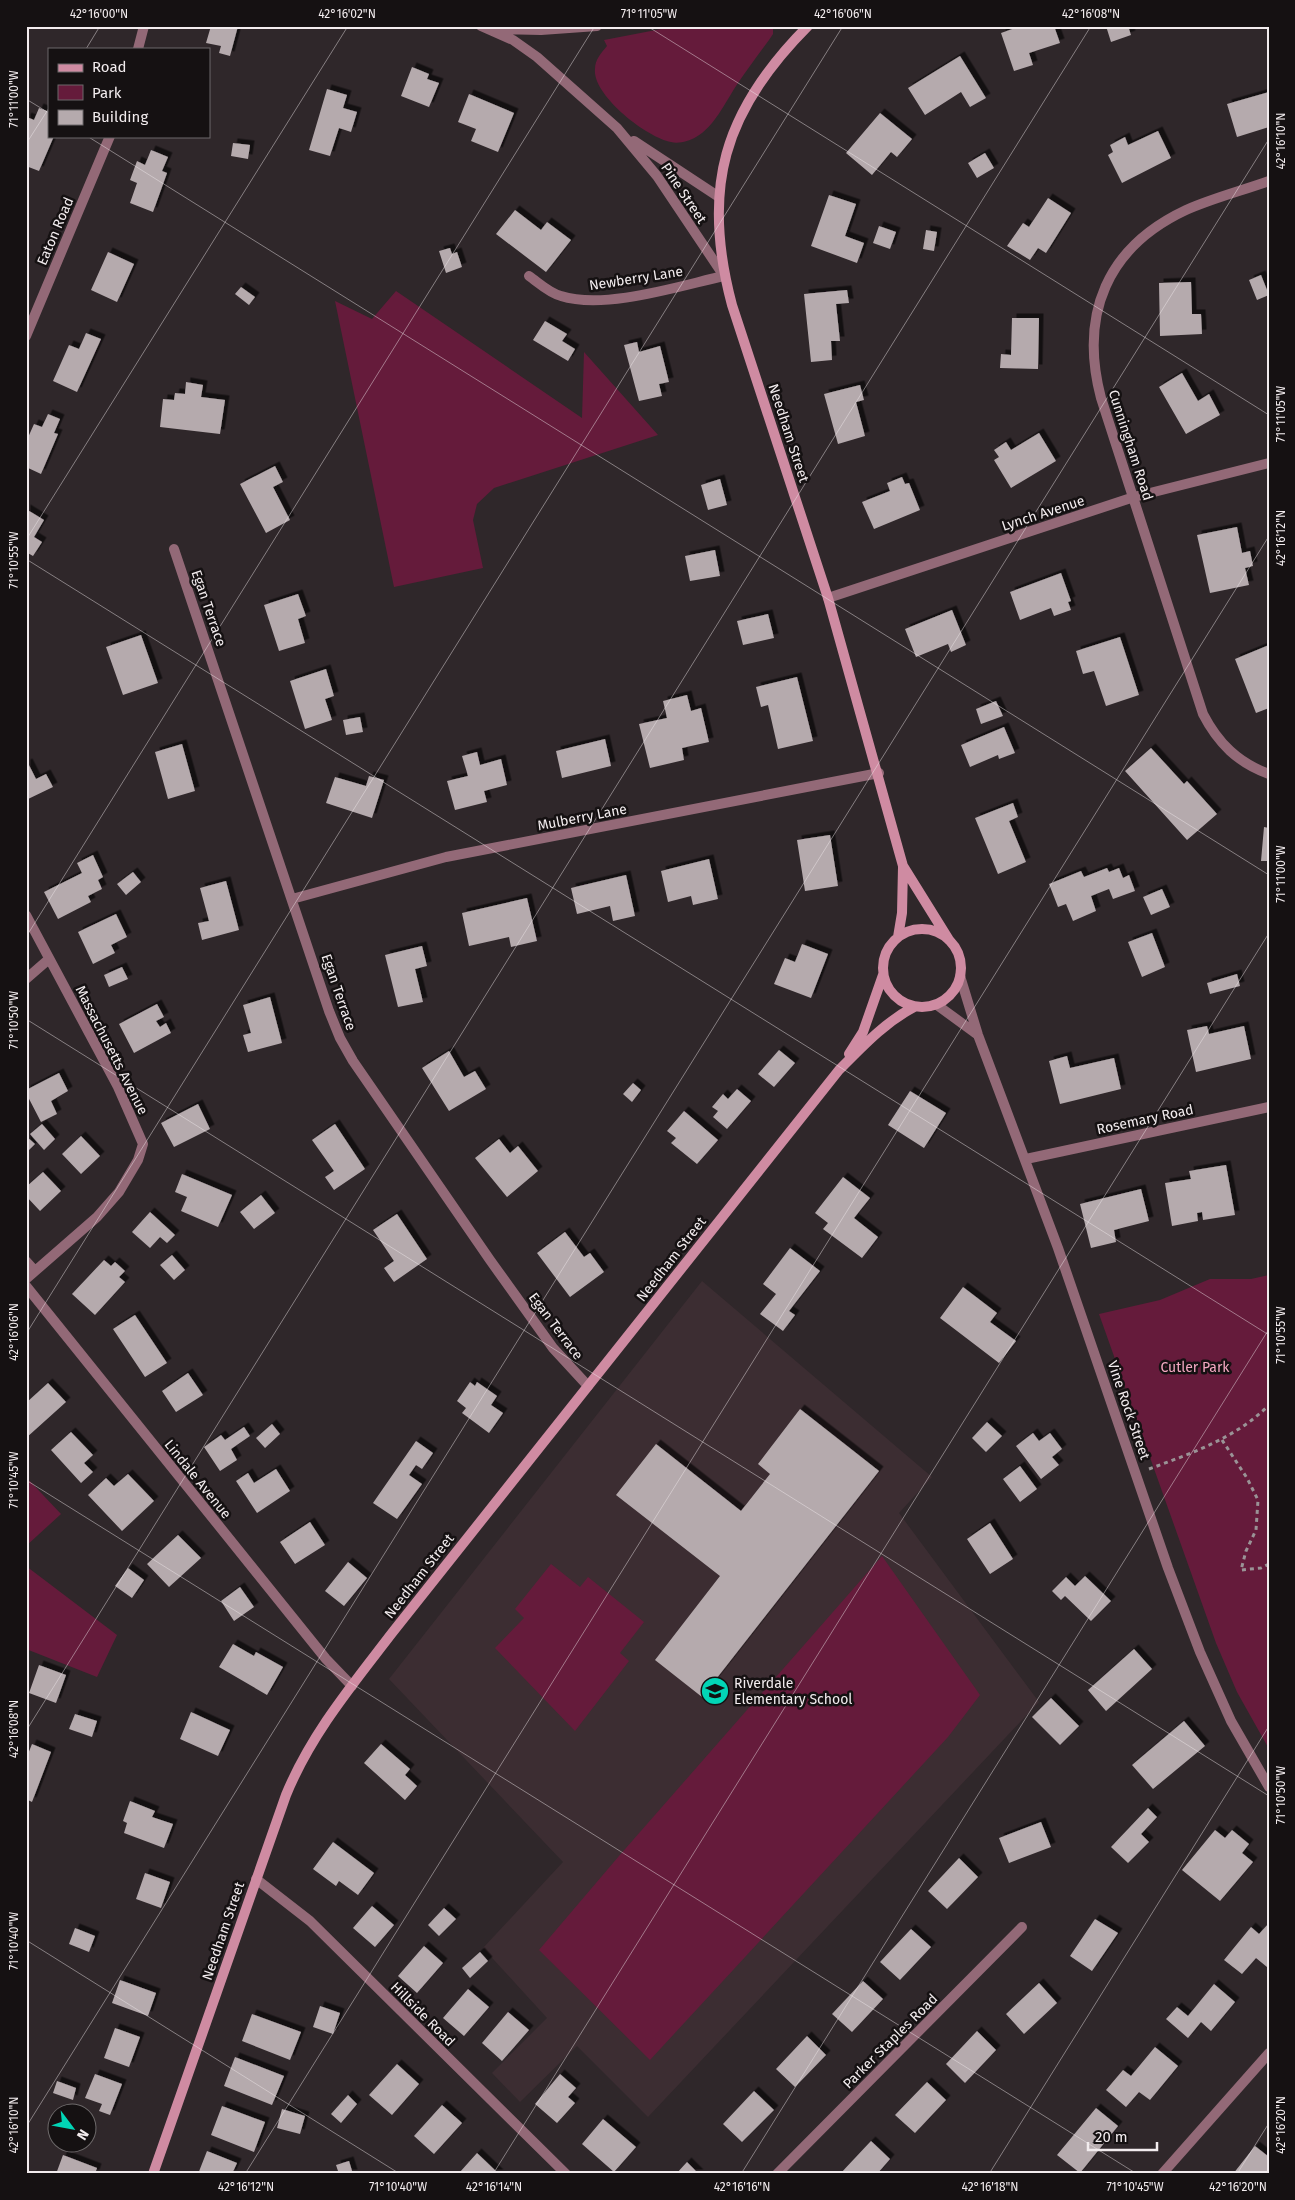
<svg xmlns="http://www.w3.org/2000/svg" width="1295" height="2200" font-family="'Fira Sans',sans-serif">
	<defs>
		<filter id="shadow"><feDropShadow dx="4.5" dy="-4.5" stdDeviation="0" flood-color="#0009"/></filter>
	</defs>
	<rect width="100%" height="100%" fill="#2f272a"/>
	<path fill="#3c2d32" d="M702,1281l230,196 -33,36 140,189 -391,415 -71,-71 -57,56 -28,-29 55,-55 -64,-70 80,-86 -174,-183z"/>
	<path fill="#651b3b" d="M677,26h96v8l-4,6c-11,15 -22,30 -33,46 -11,17 -22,41 -40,51 -7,4 -17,7 -25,5 -24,-4 -79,-47 -76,-73 0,-9 6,-16 12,-23l-3,-6z
		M396,291l186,127 2,-66 74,83 -164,53 -17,16 -4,16 10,48 -89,19 -59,-286 37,18z
		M1269,1275v474l-32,-57 -21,-49 -117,-329 61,-14 50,-21h41z
		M26,1477l35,37 -35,32z
		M882,1556l98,139 -32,42 -298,323 -111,-110 80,-94z
		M551,1564l29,23 8,-10 56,45 -24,31 9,8 -54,70 -80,-83 29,-30 -9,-9z
		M26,1566l91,69 -20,42 -71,-28z"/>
	<path fill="#b5aaad" filter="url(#shadow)" d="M211,26h27l-8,30 -11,-3 2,-7 -15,-3z
		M1021,26h33l6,17 -31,10 4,12 -19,6 -13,-38z
		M1106,26h22l3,9 -20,7z
		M960,56l26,42 -16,9 -9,-15 -36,23 -17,-27z
		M412,67l17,7 -2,5 12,4 -10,24 -28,-11z
		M327,89l20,6 -4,13 14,4 -6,20 -12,-4 -9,28 -21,-6z
		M1269,92v35l-32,10 -10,-33z
		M469,94l45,19 -16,39 -27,-11 5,-12 -18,-7z
		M39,108l10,4v24h5l-15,35 -13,-5v-47l1,-2 7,3z
		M880,113l32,26 -15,18 -6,-5 -19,23 -26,-22z
		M1158,131l13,27 -49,25 -14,-28 5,-3 -3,-7 15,-8 3,8z
		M233,143l17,2 -2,14 -17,-3z
		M151,150l17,7 -6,14 5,2 -14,39 -23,-9 7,-20 -7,-3 7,-19 8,4z
		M985,153l9,15 -17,10 -9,-15z
		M829,195l27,9 -11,32 19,7 -7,20 -46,-17z
		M1048,198l23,15 -25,40 -8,-5 -8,12 -23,-14 16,-23 6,4z
		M515,210l26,20 6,-8 24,18 -25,32 -50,-38z
		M879,226l17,6 -6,17 -17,-6z
		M926,230l11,2 -3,19 -11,-2z
		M450,248l2,6 5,-2 5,15 -16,6 -7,-22z
		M108,252l26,12 -17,38 -26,-12z
		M1261,275l8,20 -12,5 -8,-20z
		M1191,282l1,32h9l1,20 -42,2 -1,-53z
		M241,287l14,10 -6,8 -14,-11z
		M847,290l2,13 -13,1 4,37h-9l1,19 -21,2 -7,-68z
		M1012,318h27l-1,51 -38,-1 1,-14 10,1z
		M545,321l22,13 -5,7 13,8 -7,12 -35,-21z
		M86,333l15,6 -24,53 -24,-11 16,-36 10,4z
		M637,342l2,10 21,-6 9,36 -10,2 3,12 -23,5 -15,-56z
		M1182,373l16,28 11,-7 11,21 -34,19 -27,-47z
		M186,382l17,3 -2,12 24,3 -5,34 -60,-7 3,-28 11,1 1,-7 10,1z
		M860,385l4,15 -8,2 9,34 -27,8 -14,-50z
		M48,414l12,5 -6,14 4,1 -17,40 -15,-7v-25l8,-18 8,3z
		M1039,433l17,28 -45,27 -17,-28 5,-3 -5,-7 12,-8 5,8z
		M275,466l8,16 -10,5 17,33 -24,13 -26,-49z
		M902,477l3,7 4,-1 11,27 -46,19 -12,-27 28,-11 -3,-8z
		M720,479l7,26 -19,5 -7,-25z
		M26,509l18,11 -10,17 8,5 -9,14 -7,-4z
		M1237,527l5,26 8,-2 3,15 -8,2 4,17 -39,8 -13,-58z
		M715,550l5,26 -30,5 -5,-25z
		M1061,573l10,28 -3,1 3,8 -17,6 -3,-8 -31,12 -10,-28z
		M298,594l8,22 -8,3 7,24 -26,8 -15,-46z
		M952,610l14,35 -15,7 -3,-8 -32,13 -11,-28z
		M768,614l6,24 -31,7 -6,-24z
		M141,635l17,48 -35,12 -17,-48z
		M1120,637l19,58 -33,11 -12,-35 -11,3 -7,-23z
		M1269,645v63l-13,5 -21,-54z
		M326,669l8,27 -9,3 7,21 -27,9 -15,-48z
		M797,677l16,64 -35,8 -10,-44 -7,2 -5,-20z
		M687,695l4,16 10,-3 8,34 -27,6 2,12 -34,8 -11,-44 28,-6 -4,-17z
		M996,701l7,15 -22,8 -5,-15z
		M360,717l3,15 -17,3 -3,-15z
		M1004,727l11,26 -16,6 -1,-4 -28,12 -9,-22z
		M605,739l6,27 -49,12 -6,-27z
		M182,744l13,47 -27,8 -13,-47z
		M1151,748l33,36 3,-3 30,33 -30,26 -62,-69z
		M477,752l3,13 21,-6 6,26 -23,6 3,11 -32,8 -8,-29 21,-5 -6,-20z
		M28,763l8,16 10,-5 7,13 -27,13v-36z
		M369,776l15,4 -12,38 -46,-15 9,-26 31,9z
		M1013,803l5,14 -9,4 17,41 -28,12 -23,-56z
		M1264,827l5,1v33h-8z
		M830,835l8,51 -33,5 -8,-51z
		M93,855l10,22 -5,3 4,9 -14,7 3,6 -33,17 -14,-27 38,-19 -5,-10z
		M709,859l9,40 -25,6 -2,-9 -23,6 -7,-31z
		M1107,868l2,4 10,-4 4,10 6,-3 6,16 -22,8 -4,-10 -18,7 5,15 -23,10 -7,-17 -8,3 -9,-23 32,-13 3,6z
		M133,872l8,10 -15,13 -9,-11z
		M626,875l9,41 -22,5 -3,-15 -33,8 -6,-26z
		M226,881l13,49 -37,10 -4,-17 11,-2 -9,-33z
		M1162,889l8,18 -19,8 -8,-18z
		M527,898l10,43 -26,6 -2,-10 -40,9 -7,-33z
		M116,914l11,23 -16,8 4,8 -22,11 -15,-32z
		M1152,933l13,34 -23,10 -14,-35z
		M802,944l26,10 -17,44 -37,-14 11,-26 10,4z
		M422,946l5,20 -12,3 8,33 -25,5 -13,-52z
		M122,967l6,12 -19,8 -5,-12z
		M1237,974l3,12 -30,8 -3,-11z
		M270,997l12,46 -34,9 -5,-17 8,-2 -8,-28z
		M157,1004l7,13 -8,4 4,6 6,-4 5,10 -37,20 -15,-29z
		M1207,1026l2,8 35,-8 7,33 -55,13 -9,-42z
		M779,1050l16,13 -21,24 -16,-13z
		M449,1051l15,26 11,-6 11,18 -37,22 -27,-43z
		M1067,1056l3,12 44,-10 7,31 -61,15 -11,-43z
		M59,1073l9,18 -17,10 6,13 -16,8 -15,-29v-3z
		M633,1083l8,7 -9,12 -9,-8z
		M737,1089l14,12 -24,28 -14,-12 5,-6 -6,-4 11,-13 5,5z
		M910,1091l36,22 -22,35 -36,-23z
		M198,1104l12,25 -36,18 -13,-24z
		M684,1111l34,29 -21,24 -26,-21 5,-5 -9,-7z
		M42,1124l13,15 -11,11 -14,-16z
		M335,1124l30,45 -31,21 -9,-13 9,-6 -22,-31z
		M26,1136l9,8 -9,9z
		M81,1136l19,20 -19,18 -19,-20z
		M499,1139l11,14 8,-7 20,25 -31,26 -32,-39z
		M1226,1165l9,50 -32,5 -1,-8 -5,1 1,8 -26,5 -7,-43 26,-4 -2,-8z
		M43,1172l18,19 -21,20 -14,-15v-9z
		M182,1174l50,21 -14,32 -37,-16 6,-14 -12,-5z
		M843,1177l27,21 -16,20 24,19 -16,21 -39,-29 5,-6 -13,-10z
		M1141,1189l8,32 -35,9 2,12 -25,6 -11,-44z
		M261,1195l14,18 -21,16 -14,-17z
		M150,1212l25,23 -8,8 -7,-6 -10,11 -18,-16z
		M397,1214l30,45 -33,23 -10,-14 10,-7 -21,-31z
		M565,1232l19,25 6,-4 14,19 -34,25 -33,-44z
		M790,1248l30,23 -31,40 6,4 -12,16 -23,-17 16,-20 -13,-10z
		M172,1255l13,15 -11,10 -14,-15z
		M104,1260l7,6 4,-4 10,9 -6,6 6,5 -30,33 -23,-21z
		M963,1287l34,26 -7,9 26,19 -17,22 -59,-45z
		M135,1315l32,48 -22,14 -32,-48z
		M188,1373l15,22 -27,17 -14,-21z
		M470,1382l5,4 2,-4 20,14 -6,9 12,8 -14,20 -27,-20 4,-5 -9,-7z
		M48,1383l18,19 -40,36v-35z
		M800,1409l79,62 -177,226 -47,-37 65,-84 -104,-81 40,-51 85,67 29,-37 -12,-10z
		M987,1422l15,14 -16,16 -14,-14z
		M272,1424l8,10 -15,14 -9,-10z
		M244,1427l6,9 -19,13 6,11 -17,11 -16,-24 17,-12 4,5z
		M71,1432l22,23 -9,8 9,9 -12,11 -30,-33z
		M1033,1433l6,8 11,-8 12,16 -10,8 7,8 -18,14 -25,-33z
		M416,1441l17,12 -11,16 -6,-4 -7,10 13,9 -25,35 -24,-16z
		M1020,1466l17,23 -17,13 -17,-23z
		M276,1469l14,22 -33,22 -21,-32 12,-8 6,10z
		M128,1474l26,27 -32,30 -34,-36 18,-17 8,8z
		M310,1522l15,23 -30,19 -15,-22z
		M990,1523l23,36 -23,15 -23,-35z
		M178,1535l23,23 -32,29 -22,-23z
		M348,1562l19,16 -23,28 -19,-15z
		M128,1568l16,12 -12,18 -17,-12z
		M1085,1576l26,25 -20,20 -26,-25 -4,4 -9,-9 14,-14 9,9z
		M240,1587l14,20 -20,14 -13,-20z
		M233,1644l21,12 2,-4 27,15 -16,28 -48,-28z
		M1134,1649l18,20 -46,42 -18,-21z
		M39,1665l27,10 -10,28 -27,-10z
		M1051,1698l28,28 -19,19 -28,-28z
		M191,1712l39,18 -12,26 -38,-17z
		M75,1714l22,7 -5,16 -23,-8z
		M1184,1721l21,25 -52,43 -21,-24z
		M32,1744l19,8 -19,50 -6,-3v-46l2,1z
		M381,1744l29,25 -5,6 12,11 -12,14 -41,-37z
		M130,1801l25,10 -3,6 21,7 -9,24 -40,-15 3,-10 -4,-2z
		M1148,1808l9,9 -16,17 8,8 -21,21 -17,-16z
		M1041,1822l10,25 -42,16 -10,-25z
		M1215,1830l10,8 7,-8 17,14 -7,9 11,9 -33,39 -38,-31z
		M333,1842l41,31 -16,22 -19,-14 -3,5 -23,-17z
		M959,1858l19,19 -31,32 -19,-18z
		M145,1873l25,9 -9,26 -25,-9z
		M372,1906l22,19 -19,22 -22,-19z
		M444,1908l12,11 -17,17 -11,-11z
		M1095,1919l23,14 -26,38 -22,-15z
		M1269,1923v41l-2,3 -11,-9 -14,16 -18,-14 27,-33 8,7z
		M75,1928l20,8 -6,16 -20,-8z
		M911,1929l20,18 -31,33 -20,-18z
		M424,1946l19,17 -26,30 -19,-17z
		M480,1952l8,9 -18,17 -8,-10z
		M120,1980l36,13 -8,23 -36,-13z
		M863,1981l20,18 -31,33 -20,-18z
		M1039,1983l18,20 -33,31 -18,-20z
		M1214,1984l21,18 -24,29 -10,-9 -13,16 -22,-19 11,-12 11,9z
		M468,1989l21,18 -25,29 -21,-18z
		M320,2006l20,7 -7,21 -20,-7z
		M508,2012l21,18 -27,31 -20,-18z
		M252,2014l49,18 -11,28 -48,-19z
		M115,2028l25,9 -11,30 -25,-9z
		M977,2031l19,19 -31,33 -19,-19z
		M807,2036l19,19 -31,32 -19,-18z
		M1155,2047l23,19 -28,34 -11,-8 -13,15 -20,-17 17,-20 8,6z
		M235,2057l49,19 -12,29 -48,-19z
		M397,2064l22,20 -27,31 -23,-20z
		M95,2074l27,10 -12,31 -11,-4 3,-7 -17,-6z
		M560,2074l16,14 -8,9 7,6 -18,20 -22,-19z
		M57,2081l19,7 -3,12 -20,-7z
		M927,2082l19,18 -31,33 -20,-18z
		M754,2091l20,19 -32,32 -19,-18z
		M348,2095l9,9 -16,19 -10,-9z
		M442,2105l20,18 -28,31 -20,-18z
		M222,2106l43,16 -11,30 -43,-17z
		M1096,2108l22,18 -38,47 -23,-18z
		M282,2109l23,7 -5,18 -23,-6z
		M603,2119l33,28 -22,25 -32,-28z
		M871,2141l19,18 -13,15h-37z
		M1255,2146l14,11v17h-36z
		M207,2151l30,12 -5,11h-34z
		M477,2153l22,21h-36l-3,-2z
		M63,2155l34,13 -2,6h-39z
		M349,2161l4,13h-14l-3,-9z
		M687,2162l12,12h-23z"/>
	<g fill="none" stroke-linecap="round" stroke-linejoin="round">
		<path stroke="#9a9396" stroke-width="3" stroke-dasharray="4 4" stroke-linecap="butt" d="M1222,1440l25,38 11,22 -2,30 -10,21 -5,19 20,-2 8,-4
			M1149,1469c43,-16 87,-31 120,-64"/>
		<path stroke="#936977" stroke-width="10" d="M138,49l6,-23
			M1269,181c-28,10 -56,17 -83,29 -79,37 -107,104 -85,188l102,316c15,29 35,49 66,60
			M529,276c10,7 20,17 32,20 44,14 118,-10 163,-20
			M26,336l84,-200
			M174,549l155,462 11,27 13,23 137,199 63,88 35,38
			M828,598l306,-101 135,-34
			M292,899l154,-42 433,-84
			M26,915l92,172 25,57 -5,16 -19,32 -22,25 -71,62
			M960,976l18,59 80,213 110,320 32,84 31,69 38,66
			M26,979l23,-20
			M937,1005l41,30
			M1026,1159l243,-52
			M26,1261l9,10
			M26,1286l300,373 26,27
			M256,1879l54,42 256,253
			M777,2174l245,-247
			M1162,2174l107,-121"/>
		<path stroke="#936977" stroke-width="10" d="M481,26l32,14 24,17 80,71 40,48 67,100
			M496,29l45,1 56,-4
			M634,141l85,56"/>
		<path stroke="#cf8ba2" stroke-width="10" d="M808,26c-85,85 -107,163 -76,279l96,293 75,268 46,74
			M883 968a39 39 0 1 1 78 0a39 39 0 1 1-78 0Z
			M898,937l4,-24 1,-46
			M849,1054l14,-22 20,-57
			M153,2174l133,-379c25,-61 67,-111 106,-162l447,-563c24,-24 45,-47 75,-63"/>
	</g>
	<path fill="none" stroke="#f2ecee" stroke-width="1" stroke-opacity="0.45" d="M647,26l622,389M86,49l14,-23M26,99l23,14M87,136l1182,739M26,144l23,-36M26,540l322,-514M26,559l1243,776M26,937l569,-911M26,1019l1243,777M26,1334l817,-1308M26,1480l1111,694M26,1731l1065,-1705M26,1940l374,234M26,2127l1243,-1988M245,2174l1024,-1638M493,2174l776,-1241M741,2174l528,-845M989,2174l280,-448M1237,2174l32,-51"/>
	<defs>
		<symbol id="school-disc" viewBox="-11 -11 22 22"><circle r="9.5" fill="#02d5b6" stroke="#151112"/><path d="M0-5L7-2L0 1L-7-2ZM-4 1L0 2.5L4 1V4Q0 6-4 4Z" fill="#111"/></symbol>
	</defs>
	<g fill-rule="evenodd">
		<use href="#school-disc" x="699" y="1675" width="32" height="32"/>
	</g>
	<g text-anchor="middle" stroke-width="5" stroke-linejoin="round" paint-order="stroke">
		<g font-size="14" fill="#f2ecee" stroke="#151112">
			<text transform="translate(684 193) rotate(56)" y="5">Pine Street</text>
			<text transform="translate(55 231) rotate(-67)" y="5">Eaton Road</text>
			<text transform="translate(636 278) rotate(-9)" y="5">Newberry Lane</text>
			<text transform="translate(789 433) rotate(72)" y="5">Needham Street</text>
			<text transform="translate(1131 445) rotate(72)" y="5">Cunningham Road</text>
			<text transform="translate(1043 513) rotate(-18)" y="5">Lynch Avenue</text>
			<text transform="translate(209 608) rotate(71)" y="5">Egan Terrace</text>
			<text transform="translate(582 817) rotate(-11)" y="5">Mulberry Lane</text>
			<text transform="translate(339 992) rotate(71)" y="5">Egan Terrace</text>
			<text transform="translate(112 1050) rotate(63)" y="5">Massachusetts Avenue</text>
			<text transform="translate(1145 1119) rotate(-12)" y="5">Rosemary Road</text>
			<text transform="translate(671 1259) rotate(-52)" y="5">Needham Street</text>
			<text transform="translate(556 1326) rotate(53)" y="5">Egan Terrace</text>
			<text transform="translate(1129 1410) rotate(71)" y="5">Vine Rock Street</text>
			<text transform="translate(198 1479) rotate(51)" y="5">Lindale Avenue</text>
			<text transform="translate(419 1576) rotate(-52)" y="5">Needham Street</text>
			<text transform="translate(223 1931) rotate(-71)" y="5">Needham Street</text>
			<text transform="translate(423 2014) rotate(45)" y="5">Hillside Road</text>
			<text transform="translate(890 2041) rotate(-45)" y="5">Parker Staples Road</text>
		</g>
		<g font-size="14" fill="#f4a8c2" stroke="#151112">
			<text x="1195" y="1372">Cutler Park</text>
		</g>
		<g font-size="14" fill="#f2ecee" stroke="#151112" text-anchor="start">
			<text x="734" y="1688">Riverdale<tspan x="734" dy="16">Elementary School</tspan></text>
		</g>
	</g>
	<rect width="1295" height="2200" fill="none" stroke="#151112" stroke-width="55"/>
	<rect x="48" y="48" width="162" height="90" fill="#151112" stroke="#6d696a"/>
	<rect x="58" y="64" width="25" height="8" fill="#cf8ba2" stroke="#6d696a"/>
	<text x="92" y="72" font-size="15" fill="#f2ecee">Road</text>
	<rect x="58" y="85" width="25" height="15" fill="#651b3b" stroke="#6d696a"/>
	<text x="92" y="98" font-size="15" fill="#f2ecee">Park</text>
	<rect x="58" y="110" width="25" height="15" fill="#b5aaad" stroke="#6d696a"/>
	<text x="92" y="122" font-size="15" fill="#f2ecee">Building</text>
	<g transform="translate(72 2128) rotate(122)"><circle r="24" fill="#151112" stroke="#6d696a"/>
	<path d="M0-4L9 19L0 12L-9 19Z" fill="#02d5b6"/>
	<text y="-8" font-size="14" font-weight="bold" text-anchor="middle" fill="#f2ecee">N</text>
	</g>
	<path d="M1088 2142v8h69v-8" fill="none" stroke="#f2ecee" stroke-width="2.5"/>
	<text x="1095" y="2142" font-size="15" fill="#f2ecee" stroke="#151112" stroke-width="4" paint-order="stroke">20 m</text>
	<rect x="28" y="28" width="1240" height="2144" fill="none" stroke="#f2ecee" stroke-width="2"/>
	<g font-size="12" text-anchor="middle" fill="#f2ecee">
		<text x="99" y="18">42°16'00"N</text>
		<text x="347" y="18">42°16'02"N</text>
		<text x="649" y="18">71°11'05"W</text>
		<text x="843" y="18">42°16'06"N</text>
		<text x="1091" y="18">42°16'08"N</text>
		<text transform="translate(14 99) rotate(-90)" y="4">71°11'00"W</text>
		<text transform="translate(1281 141) rotate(-90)" y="4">42°16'10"N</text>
		<text transform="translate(1281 414) rotate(-90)" y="4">71°11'05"W</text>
		<text transform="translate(1281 538) rotate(-90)" y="4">42°16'12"N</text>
		<text transform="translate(14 560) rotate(-90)" y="4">71°10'55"W</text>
		<text transform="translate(1281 874) rotate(-90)" y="4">71°11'00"W</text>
		<text transform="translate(14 1020) rotate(-90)" y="4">71°10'50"W</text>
		<text transform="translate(14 1332) rotate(-90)" y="4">42°16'06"N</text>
		<text transform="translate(1281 1335) rotate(-90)" y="4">71°10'55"W</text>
		<text transform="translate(14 1480) rotate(-90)" y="4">71°10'45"W</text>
		<text transform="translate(14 1729) rotate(-90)" y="4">42°16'08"N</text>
		<text transform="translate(1281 1795) rotate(-90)" y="4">71°10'50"W</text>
		<text transform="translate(14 1941) rotate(-90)" y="4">71°10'40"W</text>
		<text transform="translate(1281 2125) rotate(-90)" y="4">42°16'20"N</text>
		<text transform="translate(14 2125) rotate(-90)" y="4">42°16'10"N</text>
		<text x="246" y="2191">42°16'12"N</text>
		<text x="398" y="2191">71°10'40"W</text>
		<text x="494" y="2191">42°16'14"N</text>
		<text x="742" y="2191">42°16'16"N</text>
		<text x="990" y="2191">42°16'18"N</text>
		<text x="1135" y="2191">71°10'45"W</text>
		<text x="1238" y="2191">42°16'20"N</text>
	</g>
</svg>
